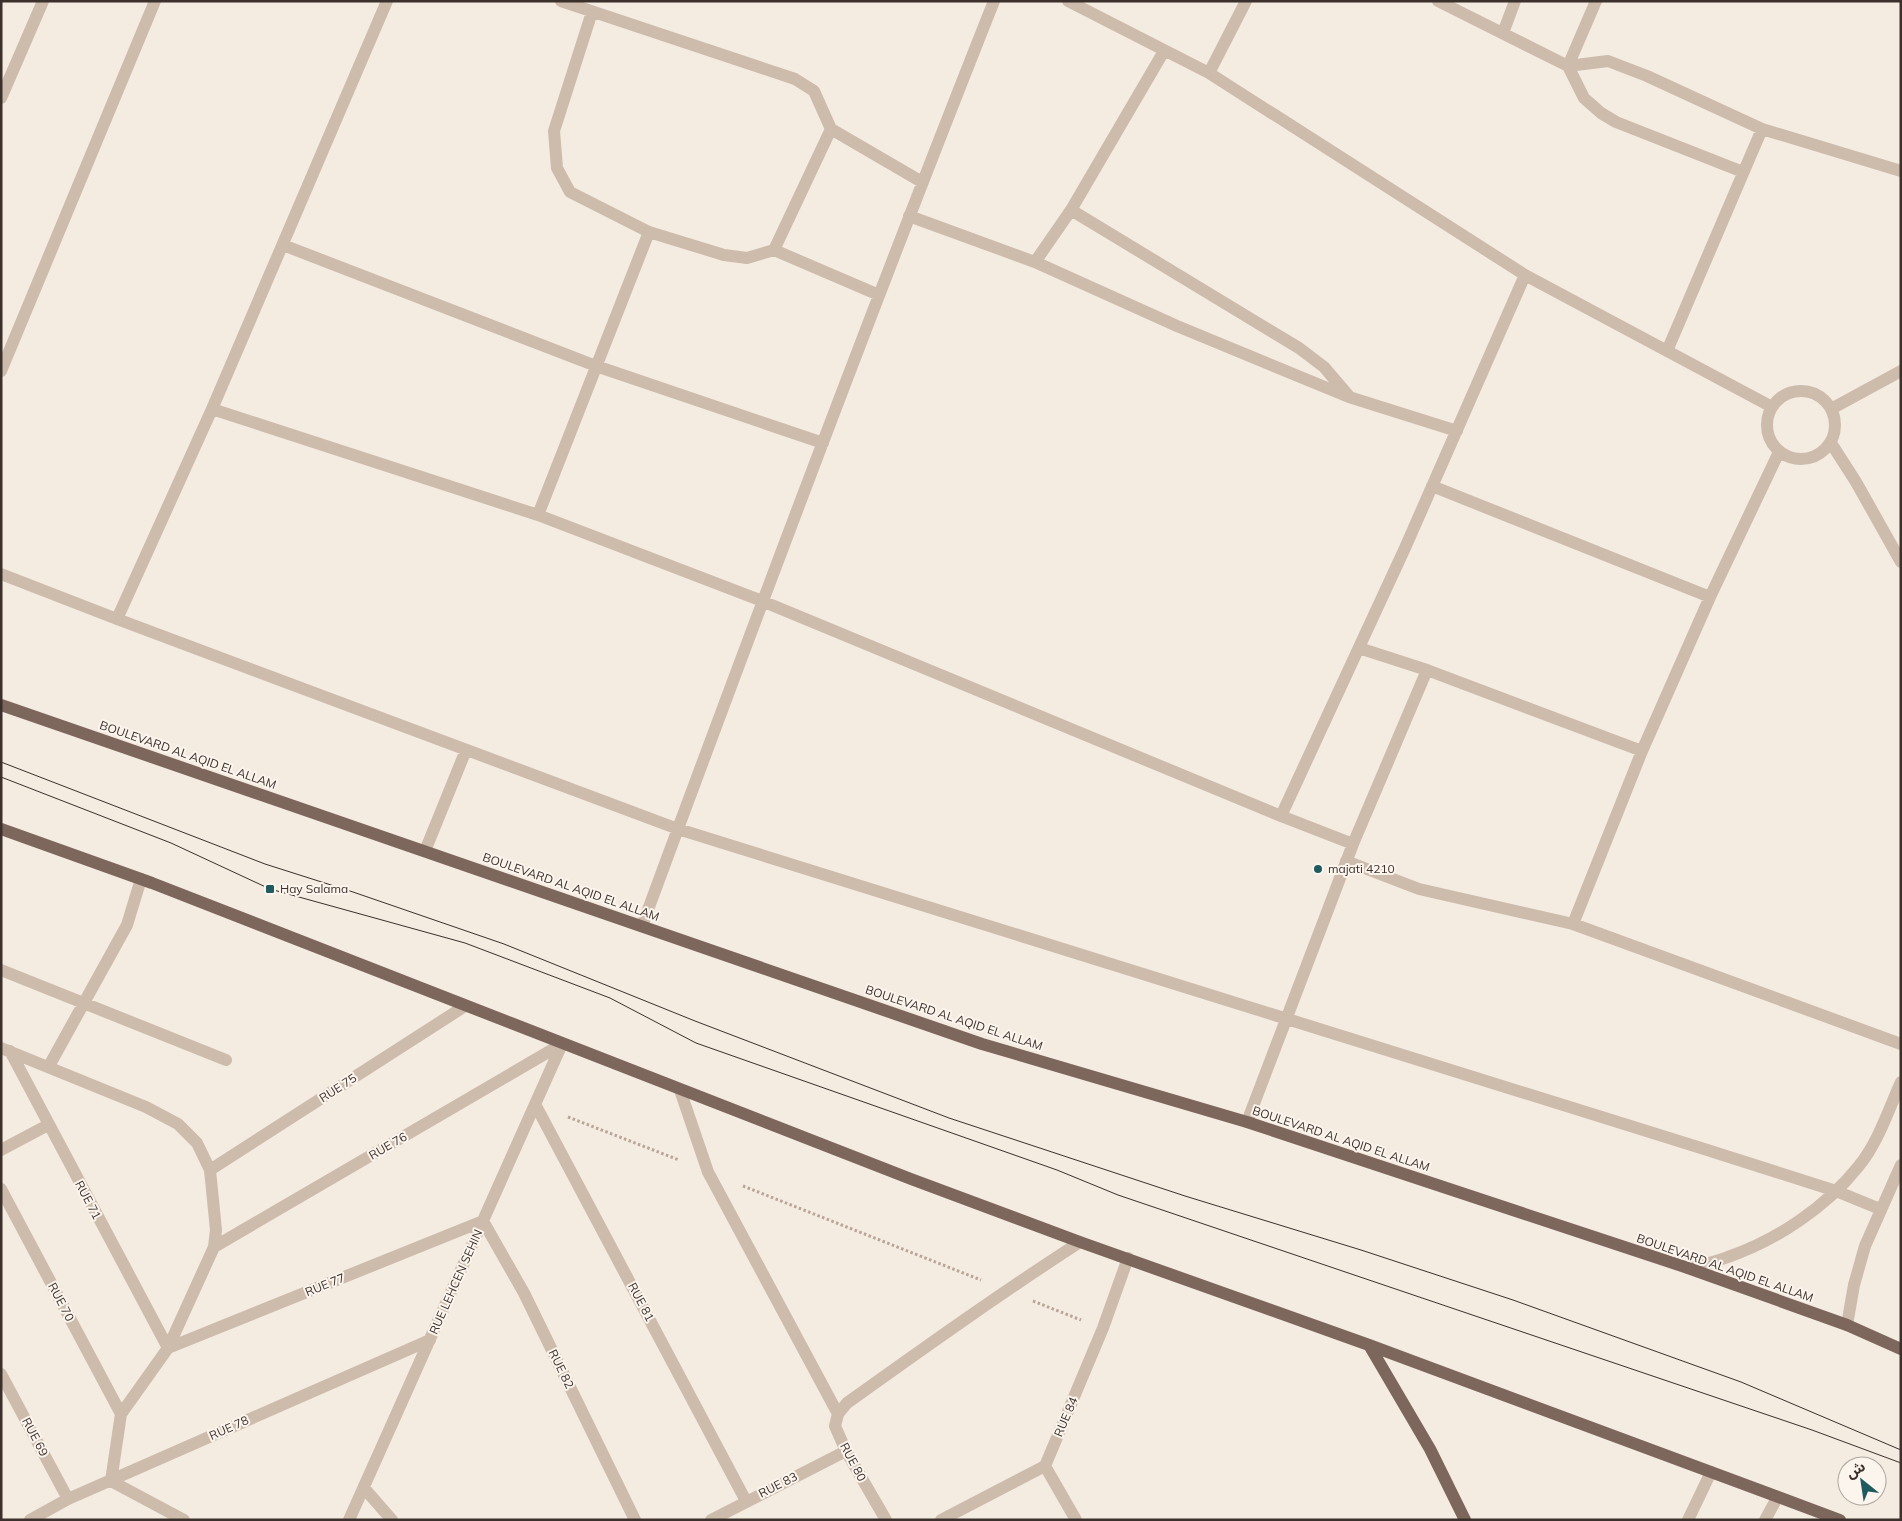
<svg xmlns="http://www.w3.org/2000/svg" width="1902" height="1521" font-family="Mulish,'Noto Sans Arabic',sans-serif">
	<rect width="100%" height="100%" fill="#f4ebe1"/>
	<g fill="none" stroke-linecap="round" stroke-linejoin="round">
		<path stroke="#b9a596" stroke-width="3" stroke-dasharray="2.5 2.5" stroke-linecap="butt" d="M568,1117l111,43
			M743,1186l238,94
			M1033,1301l48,19"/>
		<path stroke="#cdbbac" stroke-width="12" d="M561,1l234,78 19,12 17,38 91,53
			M1068,1l141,72 316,202 247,132
			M1438,1l130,65 40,-5 39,15 115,53 139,42
			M592,12l-38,119 3,37 13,24 79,40 75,23 23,3 27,-8 105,45
			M1503,33l12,-32
			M1568,66l16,32 17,15 15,9 127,50
			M1568,66l28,-65
			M1209,73l37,-72
			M1,98l42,-97
			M1071,210l228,138 25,19 24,28
			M909,216l126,46 36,-52 93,-159
			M283,245l313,121 227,77
			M774,250l57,-121
			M1035,262l142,64 172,71 108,34
			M1667,351l95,-222
			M1,371l154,-370
			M1767 425a34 34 0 1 1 68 0a34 34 0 1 1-68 0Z
			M212,409l326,106 224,86 519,215 72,28
			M1831,409l70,-38
			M1831,443l25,39 45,80
			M1432,486l278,111
			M538,515l111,-283
			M1,574l116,45 561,210 1023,319 135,43 44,18
			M117,619l95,-210 175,-408
			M1359,648l68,22 215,81
			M1281,816l124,-268 120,-273
			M425,851l41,-101
			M1346,861l73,28 154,35 328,120
			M1573,924l69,-173 68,-154 69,-145
			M642,926c114,-309 230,-618 352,-925
			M1,970l225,90
			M1,1048l145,59 32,17 19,19 13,27 6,60 -2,17 -46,101 -47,66 -10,67 73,39
			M10,1051l158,297 315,-127 41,72 111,227
			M49,1066l78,-141 14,-46
			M680,1090l28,82 130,242
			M535,1104l211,397
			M1247,1122l106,-278 74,-174
			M1,1150l47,-25
			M210,1170l255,-164
			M1,1189l120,225
			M214,1247l348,-203
			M1688,1268c13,-3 27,-6 40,-11 49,-17 98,-50 130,-90 20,-24 30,-56 43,-85
			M1847,1325l7,-40 11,-39 36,-81
			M1,1374l67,125
			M1045,1466l31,54
			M364,1488l28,32
			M30,1520l38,-21 362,-159
			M349,1520l213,-476
			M711,1520l135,-69
			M886,1520l-40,-69 -11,-25 3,-12 9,-11c77,-55 154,-110 233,-161
			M941,1520l104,-54 58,-138 25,-70
			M1688,1520l23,-48
			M1765,1520l12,-22"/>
		<path stroke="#7d675c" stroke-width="12" d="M1,705l981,339 265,78 441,146 159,57 54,24
			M1,829l151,54 759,296 169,63 289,103 471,175
			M1369,1345l61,104 35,71"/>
		<path stroke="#3b302b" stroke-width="1" d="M1,762l264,102 88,28 151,52 191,77 254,97 236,78 176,54 152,50 228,82 160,68
			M1,777l170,66 99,46 195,54 145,55 86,45 361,127 61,25 694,235 89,33"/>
	</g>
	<g fill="#1f5a5e" stroke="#fbf5ee" stroke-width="2">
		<circle cx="1318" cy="869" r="5"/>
		<rect x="265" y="884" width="10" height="10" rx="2.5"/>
	</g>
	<g text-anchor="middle" stroke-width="4" stroke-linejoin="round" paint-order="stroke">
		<g font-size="12" fill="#3b302b" stroke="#fbf5ee">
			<text transform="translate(188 755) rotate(19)" y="4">BOULEVARD AL AQID EL ALLAM</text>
			<text transform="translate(571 887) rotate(19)" y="4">BOULEVARD AL AQID EL ALLAM</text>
			<text transform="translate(954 1018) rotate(18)" y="4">BOULEVARD AL AQID EL ALLAM</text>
			<text transform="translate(338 1088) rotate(-33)" y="4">RUE 75</text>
			<text transform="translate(1341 1139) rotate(18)" y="4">BOULEVARD AL AQID EL ALLAM</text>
			<text transform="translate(388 1146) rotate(-30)" y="4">RUE 76</text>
			<text transform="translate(88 1200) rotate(62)" y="4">RUE 71</text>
			<text transform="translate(1725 1268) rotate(19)" y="4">BOULEVARD AL AQID EL ALLAM</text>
			<text transform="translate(456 1282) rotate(-66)" y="4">RUE LEHCEN SEHIN</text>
			<text transform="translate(325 1285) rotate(-22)" y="4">RUE 77</text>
			<text transform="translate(61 1302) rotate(62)" y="4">RUE 70</text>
			<text transform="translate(641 1302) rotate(62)" y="4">RUE 81</text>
			<text transform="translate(561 1369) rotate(64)" y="4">RUE 82</text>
			<text transform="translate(1066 1417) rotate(-67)" y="4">RUE 84</text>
			<text transform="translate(229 1428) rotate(-24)" y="4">RUE 78</text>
			<text transform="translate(35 1437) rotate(62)" y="4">RUE 69</text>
			<text transform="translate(853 1462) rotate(62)" y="4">RUE 80</text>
			<text transform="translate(778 1485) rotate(-27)" y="4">RUE 83</text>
		</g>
		<g font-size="12" fill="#3b302b" stroke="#fbf5ee" text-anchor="start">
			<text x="1328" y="873">majati 4210</text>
			<text x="280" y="893">Hay Salama</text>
		</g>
	</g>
	<rect width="1902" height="1521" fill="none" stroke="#3b302b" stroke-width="5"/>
	<g transform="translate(1862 1481) rotate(330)"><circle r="24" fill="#fbf5ee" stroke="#aea6a0"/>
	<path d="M0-4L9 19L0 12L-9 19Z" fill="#1f5a5e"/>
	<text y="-8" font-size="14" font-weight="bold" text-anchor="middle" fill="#3b302b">ش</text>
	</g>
</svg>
